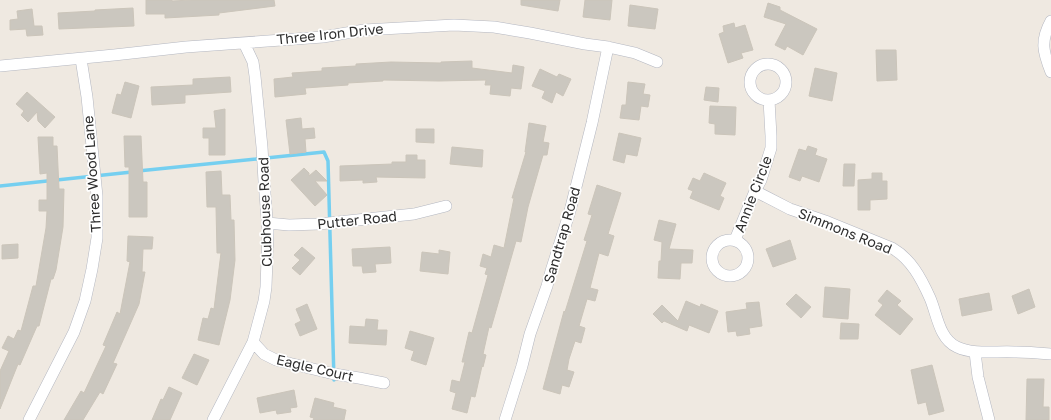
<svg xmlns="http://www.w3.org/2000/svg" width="1051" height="420" font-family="'Golos Text',sans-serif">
	<rect width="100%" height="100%" fill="#efe9e1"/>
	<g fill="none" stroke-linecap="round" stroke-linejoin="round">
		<path stroke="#75cff0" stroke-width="3.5" d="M138,171l186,-19 4,9 6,219
			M0,186l132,-14"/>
	</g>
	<path fill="#cbc7bf" stroke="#cbc5ba" d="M146,0h26v1l19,-1h83l1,6 -56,7v2l-54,3v-4h-19z
		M521,0h39l-2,11 -37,-6z
		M585,0h27l-2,20 -27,-3z
		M768,3l12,4v3l37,19 -14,26 -16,-9 -2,4 -10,-5 11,-21 -22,-7z
		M630,5l28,4 -3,20 -27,-3z
		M133,8l1,18 -75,3 -1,-16 37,-2v-1z
		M32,9l2,17h8l1,9 -16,1 -1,-7 -16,1v-10l8,-1 -1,-8z
		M734,23l1,5 10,-3 8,25 -12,3 2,5 -15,5 -9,-29 5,-2 -1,-6z
		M876,50h20l1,30 -20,1z
		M472,61v7l40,5 1,-8 11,2 -3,22 -10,-1 -1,8 -20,-2 1,-9h-6l1,-5 -47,1 -56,-1v1l-35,2v2l-43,3 1,6 -31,3 -1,-18 19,-2 -1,-4 30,-2v-3l34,-2v-2l35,-2 50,1v-1z
		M815,68l22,5 -5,28 -23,-5z
		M540,69l17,8 2,-3 12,5 -8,17 -7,-4 -4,11 -10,-5 3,-7 -13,-5z
		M230,77l1,15 -46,3v8l-33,2 -1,-18 42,-2v-6z
		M125,82l14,4 -8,32 -19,-5 5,-19 4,1z
		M628,82l17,2 -2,10 7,1 -2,12 -7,-1 -2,14 -19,-2 2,-13h4z
		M706,87l13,1 -1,14 -14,-2z
		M27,92l28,25 -10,11 -7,-7 -1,-9 -9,10 -7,-7 3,-4 -8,-7z
		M710,106l26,1 -1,28 -20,-1v-10l-6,-1z
		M225,109v46h-16v-17h-6v-10h13l-2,-17z
		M301,118l1,11 12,-1 1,10 -10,1 1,13 -16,2 -4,-34z
		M529,123l17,3 -3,16 6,1 -2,12h-4l-15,52 -7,35 -5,-1 -25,87 -2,-1 -6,27 3,1 -3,12 -1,-1 -7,31 -4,-1 -4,17 -15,-4 4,-16 -6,-2 2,-11 8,2 5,-20h-3l7,-30 3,1 16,-58 -3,-1 2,-6 -7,-2 3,-12 8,3 3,-12 10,3 10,-50h-2l14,-46h-1z
		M416,129h18v14l-18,-1z
		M619,133l22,5 -4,18 -11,-2 -2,9 -11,-3z
		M124,136h17l2,46h4v35h-18v-50h-4z
		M38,137h15v9h4l2,43h5l-1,38 -7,43 -3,9h-2l-12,47h-2l-17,39 -2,-1 -18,45v-38l9,-20 -7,-3 6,-12 6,3 4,-9 3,1 12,-45h3l10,-58 1,-17h-8v-11h8v-27l-7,1z
		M808,146l9,3 -2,6 12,4 -8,23 -17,-6 -2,5 -11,-4 10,-28 7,2z
		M452,147l31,3 -1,17 -32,-3z
		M406,155h11v5h8v18l-49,-1 1,5 -14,1v-3l-23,1v-15l52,-2v-2h14z
		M844,164h11l-1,22h-11z
		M304,168l5,5v3l7,-6 11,11h-12l12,14 -12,11 -24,-26z
		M221,171l1,24h8l1,25h3l1,40 -5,40 -11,45 -21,-5 5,-22 5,1 3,-11 3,1 7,-56h-4l-1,-46h-9l-1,-35z
		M704,173l22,10 -6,13 4,2 -5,12 -29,-12 3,-7 -5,-2 5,-11 7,3z
		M872,173h10v8h5v18l-17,1v10h-12v-30l14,-1z
		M597,185l24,8 -13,41 6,2 -6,20 -9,-3 -9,35 8,2 -3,11 -8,-2 -8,27 6,2 -4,15 -6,-2 -6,18 -2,11 7,2 -5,15 -7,-2 -2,9 -17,-5 21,-78 1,1 22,-71 -3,-1 8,-25 -4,-1z
		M659,220l17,4 -7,25 24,1 -1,13h-11l-1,16 -22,-1 1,-17h2l1,-19 -8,-2z
		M128,236l25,1 -1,12h-9l-1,23h3l-6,32 -26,59 4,1 -14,30 -3,-2 -17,28h-19l17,-29 3,2 22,-47 -3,-1 14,-33 3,2 10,-52 -3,-1z
		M790,240l6,19 -23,8 -7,-18z
		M18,244v14l-16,1v-14z
		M302,247l13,11 -15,17 -8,-7 8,-8 -6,-5z
		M390,247l1,16 -16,1 1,8 -13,1 -1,-7h-9l-1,-17z
		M439,250l11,2 -2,22 -28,-3 2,-19 17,2z
		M825,287l25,2 -2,30 -25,-2z
		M1029,289l6,18 -17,7 -6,-18z
		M887,290l14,11 -4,4 16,14 -13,16 -25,-20 8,-10 -5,-4z
		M989,293l3,17 -30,6 -3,-17z
		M796,294l15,13 -10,11 -15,-14z
		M686,301l14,6 1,-3 17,7 -9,22 -20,-8 -2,6 -23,-10 -2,2 -9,-9 9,-9 16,16z
		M759,302l3,24 -13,2 1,6 -13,2 -1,-5 -8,1 -2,-20 21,-3 -1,-6z
		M307,304l10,25 -17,7 -5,-12 6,-3 -5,-12z
		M366,319l12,1 -1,10h10l-1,15 -37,-2 1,-17 15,1z
		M841,323l18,1 -1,15h-18z
		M410,331l24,7 -8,27 -15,-5 3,-9 -9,-3z
		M194,354l15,6 -12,25 -15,-7z
		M932,365l12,46 -15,4 -3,-13 -8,2 -7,-34z
		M1027,379h17l-1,28h6v13h-23z
		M169,387l13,6 -12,27h-18l9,-21 2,1z
		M294,390l3,17 -7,1 1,4 -14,2 -1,-4 -16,3 -3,-15z
		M315,398l19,5 -1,4 13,3 -2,10h-31l1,-2 -4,-1z"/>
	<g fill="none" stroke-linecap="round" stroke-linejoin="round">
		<defs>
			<path id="minor" d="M1051,21c-11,20 -8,31 0,51
				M750 82a18 18 0 1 1 36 0a18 18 0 1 1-36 0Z
				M0,66l114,-11 72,-8 137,-10 41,-7 90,-5 40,2 36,6 55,11 23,3 27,6 22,9
				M755,191l35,18 38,13 64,26c19,11 29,30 38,50 7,16 9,41 27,49 17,8 39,4 57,5 13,0 25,1 37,2
				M267,223l22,2 30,-1 95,-10 32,-8
				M712 258a18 18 0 1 1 36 0a18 18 0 1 1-36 0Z
				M735,240l20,-49 6,-11 10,-32v-12l-2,-36
				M253,342l11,12 12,6 58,14 25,4 25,5
				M975,352l3,25 11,43
				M29,420l45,-88 11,-31 7,-32 5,-31v-42l-10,-99 -6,-38
				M213,420l40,-78 11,-41 2,-14 2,-55 -4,-51 -2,-34 -7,-71 -2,-14 -9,-19
				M505,420l17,-54 8,-32 17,-48 4,-15 19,-60 22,-88 16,-76"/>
		</defs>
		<use href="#minor" stroke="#b4b7c1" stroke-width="12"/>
		<use href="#minor" stroke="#fff" stroke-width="11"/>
	</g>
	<g text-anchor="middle" stroke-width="3.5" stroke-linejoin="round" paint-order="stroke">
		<g font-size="14" fill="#2e2e2e" stroke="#fff">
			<text transform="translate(330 34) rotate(-6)" y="5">Three Iron Drive</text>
			<text transform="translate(92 174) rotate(-94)" y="5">Three Wood Lane</text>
			<text transform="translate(753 194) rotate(-69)" y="5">Annie Circle</text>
			<text transform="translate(265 212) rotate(-92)" y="5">Clubhouse Road</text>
			<text transform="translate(357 220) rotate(-6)" y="5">Putter Road</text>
			<text transform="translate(845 231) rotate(22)" y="5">Simmons Road</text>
			<text transform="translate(562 235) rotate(-74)" y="5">Sandtrap Road</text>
			<text transform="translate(315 368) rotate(13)" y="5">Eagle Court</text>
		</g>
	</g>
</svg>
